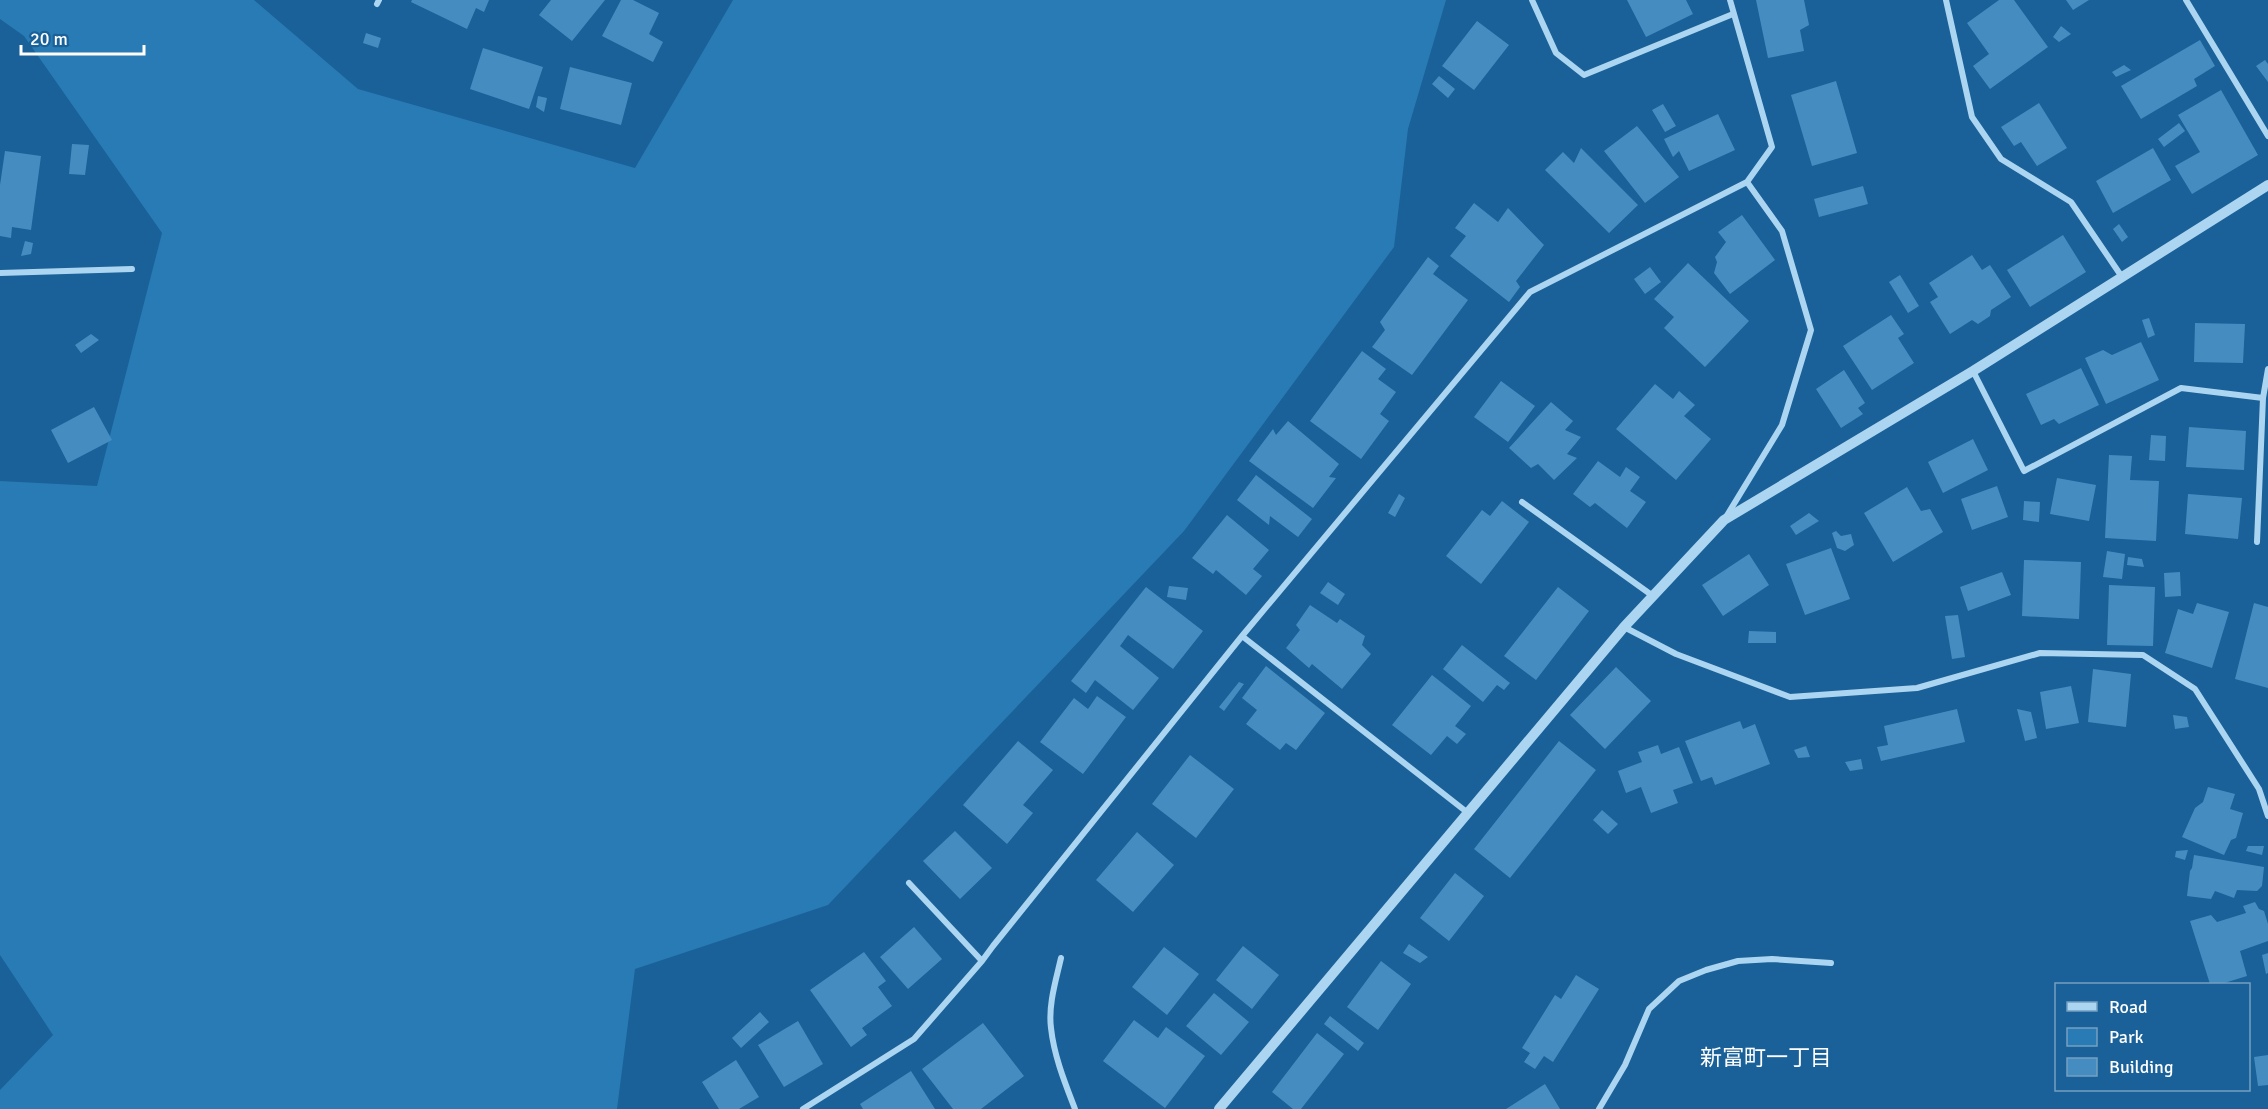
<svg xmlns="http://www.w3.org/2000/svg" width="2268" height="1109" font-family="Signika,'Noto Sans JP',sans-serif">
	<rect width="100%" height="100%" fill="#196198"/>
	<path fill="#287bb4" d="M0,0h254l104,89 277,79 98,-168h713l-38,129 -14,118 -210,284 -356,374 -193,64 -18,140h-617v-19l53,-55 -53,-80v-474l97,5 65,-253 -138,-197 -24,-17z"/>
	<path fill="#458dc0" d="M412,0h77l-5,12 -8,-4 -9,21 -56,-27z
		M551,0h54l-33,41 -33,-26z
		M621,0h12l26,13 -10,21 14,8 -10,20 -51,-26z
		M1627,0h59l7,14 -47,23z
		M1756,0h48l5,25 -9,5 4,21 -36,7z
		M1999,0h15l34,47 -58,42 -17,-23 16,-12 -22,-31z
		M2066,0h23l-16,10z
		M1477,21l32,24 -35,45 -32,-24z
		M2061,26l10,8 -12,8 -6,-5z
		M366,33l15,5 -3,10 -15,-5z
		M2200,40l15,26 -21,13 3,7 -56,33 -20,-33z
		M483,48l60,19 -14,42 -59,-20z
		M2265,60l3,4v18l-12,-16z
		M2124,65l7,5 -15,7 -4,-5z
		M570,67l62,16 -11,42 -61,-16z
		M1439,76l16,13 -7,9 -16,-14z
		M1836,81l21,72 -45,13 -21,-71z
		M2221,90l37,65 -66,39 -17,-28 25,-14 -22,-37z
		M538,96l9,2 -3,14 -8,-5z
		M2039,103l28,45 -30,18 -16,-24 -7,4 -13,-19z
		M1663,104l13,22 -11,6 -13,-22z
		M1718,114l17,36 -46,21 -10,-20 -6,6 -9,-18z
		M2179,123l6,8 -21,16 -6,-8z
		M1637,126l42,51 -34,26 -41,-52z
		M72,144l17,1 -4,30 -16,-1z
		M1581,148l57,57 -29,28 -64,-63 18,-18 11,11z
		M2153,148l18,32 -58,33 -17,-32z
		M5,151l36,5 -10,74 -19,-3 -1,11 -11,-2v-51z
		M1863,186l5,18 -49,13 -5,-18z
		M1474,203l24,19 10,-14 36,37 -28,36 4,6 -11,15 -59,-46 16,-20 -11,-8z
		M1742,215l33,45 -45,34 -16,-21 3,-11 -2,-5 11,-15 -8,-10z
		M2119,224l9,13 -6,5 -9,-13z
		M2063,235l23,37 -56,35 -23,-37z
		M25,241l8,2 -2,11 -10,2z
		M1972,255l10,15 8,-5 21,32 -20,13 -1,6 -12,8 -6,-4 -22,14 -20,-32 8,-5 -9,-14z
		M1428,257l11,9 -6,8 35,26 -56,75 -40,-28 13,-17 -5,-8z
		M1688,263l61,58 -44,46 -41,-39 10,-11 -20,-18z
		M1650,267l11,15 -16,12 -11,-15z
		M1900,275l19,31 -11,7 -19,-31z
		M1891,315l13,19 -6,4 16,25 -42,27 -29,-44z
		M2149,318l6,17 -7,3 -6,-18z
		M2195,323l50,1 -2,39 -49,-1z
		M91,334l8,6 -18,13 -6,-8z
		M2141,342l18,38 -53,24 -21,-46 18,-8 9,5z
		M1362,351l24,18 -8,10 18,13 -16,22 9,7 -28,38 -51,-38z
		M2081,368l18,37 -40,19 -5,-5 -13,6 -15,-31z
		M1844,370l21,33 -7,5 5,6 -22,14 -25,-39z
		M1501,381l34,25 -27,36 -34,-25z
		M1655,384l18,15 6,-8 16,14 -11,11 27,23 -35,41 -60,-51z
		M1551,402l22,19 -8,9 16,7 -14,17 10,4 -23,22 -16,-16 -7,4 -22,-20z
		M94,407l18,33 -44,23 -17,-33z
		M1288,421l51,43 -10,13 7,1 -23,30 -64,-47 24,-32 3,6z
		M2189,427l57,4 -2,39 -58,-3z
		M2151,435l15,1 -1,25 -16,-1z
		M1973,439l15,31 -45,23 -15,-31z
		M2109,455l23,1 -2,24 29,1 -3,60 -51,-3z
		M1598,461l22,16 6,-10 14,10 -10,14 16,11 -19,26 -32,-25 -5,4 -17,-13z
		M1256,475l56,44 -14,18 -28,-21 -1,9 -32,-25z
		M2057,478l39,7 -7,36 -39,-7z
		M1997,486l11,31 -36,13 -11,-31z
		M1907,487l14,24 9,-2 13,23 -50,30 -29,-49z
		M1399,494l6,4 -10,19 -7,-4z
		M2188,494l54,4 -4,41 -53,-5z
		M1502,501l27,21 -48,62 -35,-28 36,-46 8,6z
		M2024,501l16,1 -1,20 -16,-2z
		M1809,513l10,8 -23,14 -6,-9z
		M1227,515l42,35 -16,19 9,7 -16,19 -30,-25 -3,4 -21,-16z
		M1836,531l5,5 10,-2 3,11 -9,6 -8,-3 -5,-15z
		M1831,548l19,51 -45,16 -19,-51z
		M2107,551l18,3 -3,25 -19,-2z
		M1749,554l20,31 -46,31 -21,-31z
		M2128,557l14,2 2,8 -17,-2z
		M2024,560l57,2 -2,57 -57,-3z
		M2002,572l9,23 -43,16 -8,-24z
		M2180,572l1,24 -16,1 -1,-24z
		M1328,582l17,12 -7,11 -18,-12z
		M2109,585l46,2 -2,59 -46,-1z
		M1169,586l19,2 -2,12 -19,-3z
		M1146,587l57,44 -30,38 -45,-34 -8,11 39,32 -26,32 -38,-30 -9,13 -15,-12z
		M1558,587l31,24 -53,69 -32,-24z
		M2197,603l32,9 -17,56 -47,-15 13,-44 15,5z
		M2254,603l14,4v81l-33,-9z
		M1310,605l27,18 3,-4 25,17 -3,9 9,9 -29,35 -30,-25 -3,4 -23,-20 14,-18 -4,-5z
		M1958,615l7,42 -13,2 -7,-43z
		M1749,631l27,1v11h-28z
		M1462,645l48,38 -6,7 -7,-5 -14,17 -40,-33z
		M1266,666l59,47 -29,37 -10,-7 -6,7 -34,-26 11,-14 -15,-12z
		M1616,667l35,34 -46,48 -35,-34z
		M2093,669l38,5 -5,53 -38,-5z
		M1432,675l39,31 -16,20 11,8 -9,10 -10,-8 -16,19 -39,-30z
		M1239,682l5,2 -20,27 -5,-4z
		M2071,686l8,37 -33,6 -6,-37z
		M1097,696l29,21 -43,57 -43,-32 34,-44 14,11z
		M1957,709l8,33 -84,19 -4,-14 11,-2 -4,-19z
		M2017,709l14,3 6,26 -12,3z
		M2173,715l14,2 2,10 -14,2z
		M1740,721l3,8 12,-5 15,40 -55,21 -3,-8 -11,4 -16,-40z
		M1018,741l35,29 -30,35 10,8 -26,31 -44,-39z
		M1559,741l37,29 -86,108 -36,-29z
		M1658,745l3,9 18,-7 14,36 -20,7 5,13 -27,10 -10,-26 -15,6 -8,-22 24,-9 -4,-10z
		M1806,746l4,11 -12,1 -4,-8z
		M1190,755l44,34 -38,49 -44,-34z
		M1861,759l2,10 -13,2 -5,-9z
		M2208,787l27,7 -5,15 13,4 -7,25 -5,2 -7,15 -42,-18 13,-29 8,-6z
		M1602,810l16,14 -10,10 -15,-14z
		M955,831l37,37 -32,31 -37,-38z
		M1137,832l37,33 -41,47 -37,-32z
		M2248,846h16l-2,9 -16,-4z
		M2188,850l-3,10 -10,-3 1,-6z
		M2194,855l70,12 -2,19 -5,5 -20,-1 -3,8 -19,-7 -4,8 -24,-3 3,-25 2,-3z
		M1455,873l29,23 -35,45 -29,-23z
		M2255,902l4,7 5,2 4,13v17l-28,10 7,25 -26,8h-11l-20,-63 21,-6 6,7 29,-9 -3,-7z
		M914,927l28,32 -34,30 -28,-32z
		M1409,944l19,13 -8,6 -17,-10z
		M1243,946l36,29 -27,34 -36,-29z
		M1164,947l35,27 -32,41 -35,-28z
		M864,952l22,29 -8,6 14,19 -30,22 5,7 -16,12 -41,-57z
		M2268,953v20l-2,1 -4,-19z
		M1381,961l30,23 -33,46 -31,-23z
		M1576,975l23,14 -46,73 -9,-6 -9,13 -11,-7 6,-9 -8,-5 33,-53 6,4z
		M1214,993l35,29 -28,33 -35,-29z
		M760,1012l9,10 -28,26 -9,-10z
		M1330,1016l34,27 -6,8 -34,-27z
		M1134,1020l24,18 8,-11 39,29 -40,52 -62,-47z
		M798,1021l25,43 -39,23 -26,-42z
		M983,1023l41,53 -43,33h-28l-31,-40z
		M1317,1033l27,21 -43,55h-8l-21,-17z
		M2268,1055v30l-10,1 -4,-29z
		M736,1060l23,37 -20,12h-20l-17,-27z
		M911,1071l24,38h-72l-3,-5z
		M1545,1084l15,25h-54z"/>
	<g fill="none" stroke-linecap="round" stroke-linejoin="round">
		<path stroke="#acd5f1" stroke-width="6" d="M1532,0l24,53 28,22 149,-61
			M1730,0l42,147 -25,35
			M1946,0l26,117 29,42 70,43 51,75
			M2186,0l82,136
			M377,4l2,-4
			M0,273l132,-4
			M1973,371l51,100 157,-83 82,10 -6,144
			M2263,398l5,-29
			M1522,502l131,94
			M1624,627l52,27 114,43 127,-9 123,-35 103,2 52,34 64,100 9,27
			M1242,636l226,177
			M909,883l73,78
			M1061,958c-5,22 -13,47 -10,70 3,28 14,55 24,81
			M803,1109l111,-70 68,-78 11,-15 249,-310 288,-344 217,-110 35,49 29,99 -29,95 -56,92
			M1599,1109l26,-44 24,-56 30,-28 27,-11 32,-9 34,-2 59,4"/>
		<path stroke="#acd5f1" stroke-width="10" d="M1219,1109l405,-482 100,-107 249,-149 295,-186"/>
	</g>
	<g text-anchor="middle" stroke-width="6" stroke-linejoin="round" paint-order="stroke">
		<g font-size="22" fill="#fff" stroke="#196198">
			<text x="1766" y="1065">新富町一丁目</text>
		</g>
	</g>
	<rect x="2055" y="983" width="195" height="108" fill="#196198" stroke="#75a0c1" stroke-width="1.5"/>
	<rect x="2067" y="1002" width="30" height="9" fill="#acd5f1" stroke="#75a0c1" stroke-width="1.5"/>
	<text x="2109" y="1013" font-size="18" fill="#ffffff">Road</text>
	<rect x="2067" y="1028" width="30" height="18" fill="#287bb4" stroke="#75a0c1" stroke-width="1.5"/>
	<text x="2109" y="1043" font-size="18" fill="#ffffff">Park</text>
	<rect x="2067" y="1058" width="30" height="18" fill="#458dc0" stroke="#75a0c1" stroke-width="1.5"/>
	<text x="2109" y="1073" font-size="18" fill="#ffffff">Building</text>
	<path d="M21 45v9h123v-9" fill="none" stroke="#ffffff" stroke-width="3"/>
	<text x="30" y="45" font-size="18" fill="#ffffff" stroke="#196198" stroke-width="4.5" paint-order="stroke">20 m</text>
</svg>
